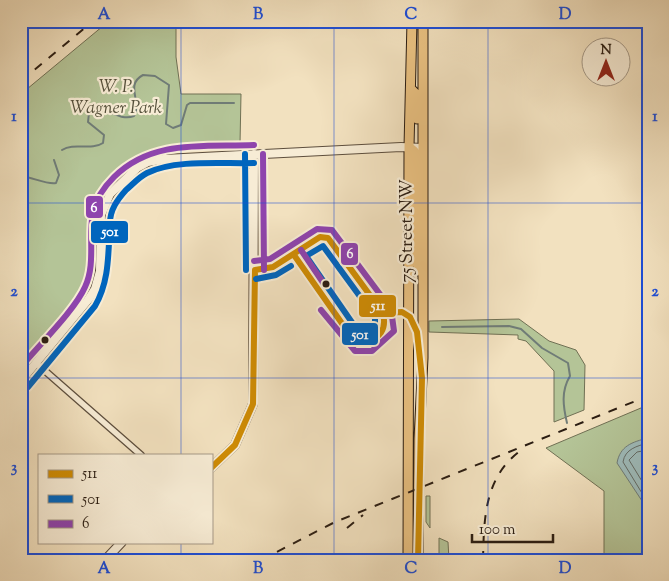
<svg xmlns="http://www.w3.org/2000/svg" width="669" height="581" font-family="'Sorts Mill Goudy',serif">
	<rect width="100%" height="100%" fill="#f2e1bf"/>
	<filter id="stains"><feTurbulence type="fractalNoise" baseFrequency=".004" numOctaves="4"/><feColorMatrix values="0 0 0 0 .2 0 0 0 0 .09 0 0 0 0 .02 0 0 0 .5 -.17"/></filter>
	<radialGradient id="worn" r=".72"><stop offset=".6" stop-color="#630" stop-opacity="0"/><stop offset="1" stop-color="#630" stop-opacity=".3"/></radialGradient>
	<path fill="#b4c497" stroke="#707054" d="M109,21h67v36l5,37h60l-1,50 -89,7 -19,8 -16,14 -16,18 -7,14 -4,19v52l-9,18 -59,70v-270z
		M519,319l30,22 27,9 9,15 -1,45 -30,12v-51l-28,-30 -8,-2v-4l-89,-3v-11z
		M648,405v155h-44v-69l-58,-43z
		M426,496h4v32l-4,-6z
		M439,538l9,4 1,18h-10z"/>
	<path fill="#9ebbba" stroke="#707c77" d="M648,438v72l-31,-47c3,-17 15,-21 31,-25z"/>
	<g fill="none" stroke-linecap="round" stroke-linejoin="round">
		<path stroke="#646c66" stroke-width="1" d="M648,443c-11,3 -23,6 -25,19l25,41
			M648,450l-11,2 -8,8 19,31"/>
		<path stroke="#707c77" stroke-width="2" d="M62,150c12,-8 29,1 41,-7l1,-8 -16,-13 1,-9 3,-3c15,-4 27,12 42,6 9,-13 -10,-31 9,-41l12,1 14,9 -3,39 7,4 8,-3 6,-20 3,-2h44
			M21,176c11,1 26,9 35,7l3,-8 -5,-15
			M442,327l67,-1 12,3 21,19 26,15 2,13c-9,15 -7,30 -3,47"/>
		<defs>
			<path id="minor" d="M36,363l105,92"/>
			<path id="tertiary" d="M21,381l67,-81 7,-11 5,-18 1,-56 9,-21 27,-26 11,-6 16,-3 237,-12 22,1
				M211,468l24,-23 18,-41 1,-250
				M105,560l17,-18"/>
			<path id="primary" d="M411,89l5,5 1,25
				M409,147l5,4 2,6v101l3,13
				M408,560l1,-413 3,-126
				M418,560l1,-121 4,-81v-337"/>
		</defs>
		<use href="#minor" stroke="#5d4e3d" stroke-width="8"/>
		<use href="#tertiary" stroke="#5d4e3d" stroke-width="10"/>
		<use href="#primary" stroke="#2b1d12" stroke-width="11"/>
		<use href="#minor" stroke="#f7ecd5" stroke-width="5.5"/>
		<use href="#tertiary" stroke="#f7ecd5" stroke-width="8"/>
		<use href="#primary" stroke="#e9c080" stroke-width="9"/>
		<path stroke="#2b1d12" stroke-width="2" stroke-dasharray="9 9" stroke-linecap="butt" d="M21,81l72,-60
			M347,528l16,-13
			M261,560l74,-38 313,-126
			M483,560c1,-41 1,-82 37,-109"/>
		<defs>
			<path id="bus-1" d="M255,270l18,-3 47,-30 8,1 55,75c4,17 -3,24 -18,31l-10,-2 -61,-87
				M383,313l19,-1 8,5 7,15 5,46 -4,182
				M211,468l24,-23 18,-41 2,-134"/>
			<path id="bus-2" d="M245,154l1,116
				M323,246l52,71v9l-8,8h-7l-54,-78z
				M256,279l20,-4 15,-9
				M28,387l67,-81c15,-26 13,-54 15,-83 0,-13 7,-23 16,-33 7,-6 13,-13 21,-17 28,-14 76,-9 107,-10"/>
			<path id="bus-3" d="M263,154l1,116
				M301,250l23,34
				M254,261l16,-2 47,-30 15,1 59,79 3,22 -22,20h-17l-34,-41
				M21,367c17,-21 54,-57 64,-80 11,-23 3,-50 8,-75 3,-14 11,-25 21,-35 38,-38 90,-30 140,-32"/>
		</defs>
		<use href="#bus-1" stroke="#f7ecd5" stroke-width="10"/>
		<use href="#bus-2" stroke="#f7ecd5" stroke-width="10"/>
		<use href="#bus-3" stroke="#f7ecd5" stroke-width="10"/>
		<use href="#bus-1" stroke="#ce8b04" stroke-width="6"/>
		<use href="#bus-2" stroke="#0065bd" stroke-width="6"/>
		<use href="#bus-3" stroke="#8e44ad" stroke-width="6"/>
	</g>
	<path fill="none" stroke="#1d4ed8" stroke-width="1" stroke-opacity="0.55" d="M181,21v434M334,21v539M488,21v539M21,203h627M21,378h627M181,542v18"/>
	<g fill="#2b1d12" stroke="#f7ecd5" stroke-width="2">
		<circle cx="326" cy="284" r="4.5"/>
		<circle cx="45" cy="340" r="4.5"/>
	</g>
	<g text-anchor="middle" stroke-width="4.5" stroke-linejoin="round" paint-order="stroke">
		<g font-size="18" font-style="italic" fill="#544f3a" stroke="#f7ecd5">
			<text x="116" y="92">W. P.<tspan x="116" dy="21">Wagner Park</tspan></text>
		</g>
		<g font-size="18" fill="#2b1d12" stroke="#f7ecd5">
			<text transform="translate(406 231) rotate(-90)" y="6">75 Street NW</text>
		</g>
	</g>
	<g stroke="#f7ecd5" stroke-width="2">
		<rect x="85" y="195" width="19" height="24" rx="5" fill="#8e44ad"/>
		<rect x="90" y="220" width="39" height="24" rx="5" fill="#0065bd"/>
		<rect x="340" y="242" width="19" height="24" rx="5" fill="#8e44ad"/>
		<rect x="358" y="294" width="39" height="24" rx="5" fill="#ce8b04"/>
		<rect x="341" y="322" width="38" height="24" rx="5" fill="#0065bd"/>
	</g>
	<g font-size="14" text-anchor="middle" font-weight="bold" fill="#fff">
		<text x="94" y="212">6</text>
		<text x="110" y="236">501</text>
		<text x="350" y="258">6</text>
		<text x="378" y="310">511</text>
		<text x="360" y="339">501</text>
	</g>
	<rect width="669" height="581" fill="none" stroke="#f2e1bf" stroke-width="55"/>
	<rect x="38" y="454" width="175" height="90" fill="#f7ecd5" stroke="#a59987"/>
	<rect x="48" y="470" width="25" height="8" fill="#ce8b04" stroke="#a59987"/>
	<text x="82" y="478" font-size="15" fill="#2b1d12">511</text>
	<rect x="48" y="495" width="25" height="8" fill="#0065bd" stroke="#a59987"/>
	<text x="82" y="504" font-size="15" fill="#2b1d12">501</text>
	<rect x="48" y="520" width="25" height="8" fill="#8e44ad" stroke="#a59987"/>
	<text x="82" y="528" font-size="15" fill="#2b1d12">6</text>
	<g transform="translate(606 62)"><circle r="24" fill="#f7ecd5" stroke="#a59987"/>
	<path d="M0-4L9 19L0 12L-9 19Z" fill="#8f2418"/>
	<text y="-8" font-size="14" font-weight="bold" text-anchor="middle" fill="#2b1d12">N</text>
	</g>
	<path d="M472 534v8h81v-8" fill="none" stroke="#2b1d12" stroke-width="2.5"/>
	<text x="479" y="534" font-size="15" fill="#2b1d12" stroke="#f7ecd5" stroke-width="4" paint-order="stroke">100 m</text>
	<rect x="28" y="28" width="614" height="526" fill="none" stroke="#1d4ed8" stroke-width="2"/>
	<g font-size="16" text-anchor="middle" font-weight="bold" fill="#1d4ed8">
		<text x="104" y="19">A</text>
		<text x="258" y="19">B</text>
		<text x="411" y="19">C</text>
		<text x="565" y="19">D</text>
		<text x="14" y="121">1</text>
		<text x="655" y="121">1</text>
		<text x="14" y="296">2</text>
		<text x="655" y="296">2</text>
		<text x="14" y="472">3</text>
		<text x="655" y="472">3</text>
		<text x="104" y="573">A</text>
		<text x="258" y="573">B</text>
		<text x="411" y="573">C</text>
		<text x="565" y="573">D</text>
	</g>
	<rect width="100%" height="100%" filter="url(#stains)"/>
	<rect width="100%" height="100%" fill="url(#worn)"/>
</svg>
